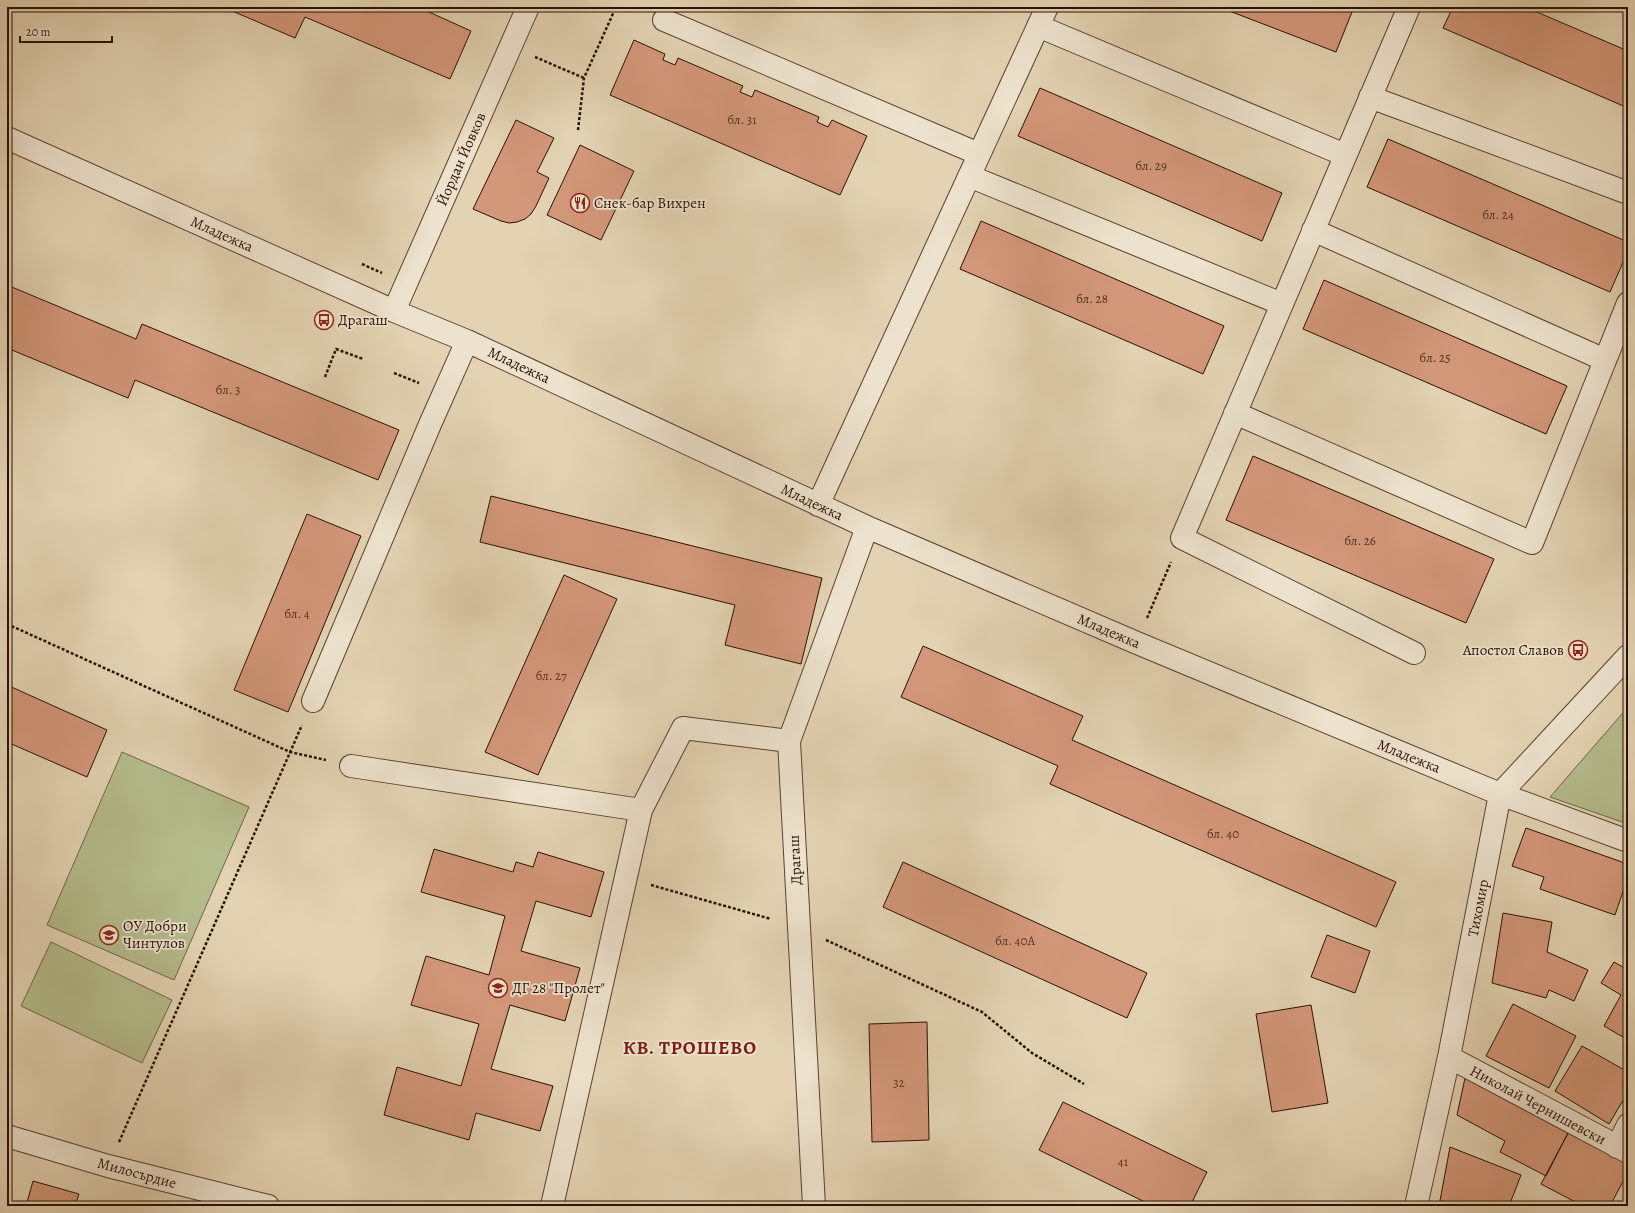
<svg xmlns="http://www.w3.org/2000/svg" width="1635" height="1213" font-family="Alegreya,serif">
	<rect width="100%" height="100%" fill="#e3d3b2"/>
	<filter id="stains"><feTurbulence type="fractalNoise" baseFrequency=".005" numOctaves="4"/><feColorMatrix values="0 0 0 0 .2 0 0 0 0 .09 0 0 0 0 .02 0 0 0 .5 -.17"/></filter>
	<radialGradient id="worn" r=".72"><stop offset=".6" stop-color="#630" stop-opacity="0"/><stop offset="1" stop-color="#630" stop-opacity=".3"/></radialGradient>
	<path fill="#b5bc8c" stroke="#6f6647" d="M1628,707v117l-78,-27z
		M122,752l127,55 -75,173 -127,-55z
		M51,942l121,58 -30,63 -121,-57z"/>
	<path fill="#d39779" stroke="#291002" d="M223,7h195l53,24 -21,48 -145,-62 -10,21z
		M1219,7h135l-18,45z
		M1453,7h72l103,44v57l-185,-80z
		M634,40l31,14 -2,6 12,5 3,-7 65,28 -3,6 12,5 3,-7 64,27 -2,5 11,5 4,-7 35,16 -27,59 -230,-100z
		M1040,88l242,105 -20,48 -244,-105z
		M516,120l38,18 -17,34 12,6 -13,28 -5,8 -6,5 -8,3 -8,1 -8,-2 -28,-12z
		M1388,139l240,103v9l-18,41 -243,-105z
		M580,145l54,26 -33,69 -54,-25z
		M981,221l243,105 -21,48 -243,-105z
		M1324,280l243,106 -21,48 -243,-105z
		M7,285l129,54 6,-15 257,106 -21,50 -243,-100 -7,18 -121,-50z
		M1253,456l241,103 -28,64 -240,-103z
		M491,496l331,82 -21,86 -76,-19 10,-40 -255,-63z
		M307,514l54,22 -73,176 -54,-22z
		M564,575l53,24 -79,176 -53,-23z
		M923,646l160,70 -11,24 324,142 -20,45 -326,-143 8,-18 -157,-69z
		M7,685l100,45 -20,47 -80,-35z
		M1526,828l96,34 6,8v7l-13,38 -75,-26 4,-12 -32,-11z
		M434,849l79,23 3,-10 17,5 5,-15 66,20 -13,45 -55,-16 -15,50 59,17 -15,53 -55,-16 -19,64 62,17 -13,45 -64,-18 -7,27 -85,-25 13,-48 64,19 18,-62 -68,-19 15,-49 63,19 16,-59 -84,-24z
		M903,862l244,111 -20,45 -244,-111z
		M1503,913l49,9 -5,30 41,18 -14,31 -25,-11 -3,8 -54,-15z
		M1327,935l43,16 -15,42 -44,-16z
		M1614,962l14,8v70l-24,-14 17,-31 -20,-12z
		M1513,1004l63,32 -27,52 -63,-32z
		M1311,1005l17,98 -56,9 -16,-98z
		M927,1022l2,118 -57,2 -3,-118z
		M1582,1046l46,26v20l-19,32 -54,-33z
		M1465,1078l103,55 -22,43 -46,-24 5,-11 -48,-26z
		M1063,1102l144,70 -17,34h-37l-114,-56z
		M1568,1133l60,31v8l-18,34h-27l-42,-22z
		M1450,1147l71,28 -12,31h-70z
		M33,1181l46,13 -4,12h-49z"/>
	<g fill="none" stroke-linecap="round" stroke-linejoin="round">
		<defs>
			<path id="minor" d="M1409,7l-227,531 232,115
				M664,20l315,134
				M1038,26l307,129
				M1370,97l258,96
				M7,138l387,173 73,30 400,186 270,116 363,151 128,47
				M969,176l313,128
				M1313,230l292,130
				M394,311l134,-304
				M1235,413l297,130 96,-240
				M818,505l229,-498
				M313,701l118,-279 36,-81
				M351,766l290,44 42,-82 106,13
				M1449,1057l179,95
				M7,1136l101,30 160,40
				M1617,1147l11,-22
				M552,1206l89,-396
				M814,1206l-25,-465 78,-214
				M1416,1206l33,-149 51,-263 128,-138"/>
		</defs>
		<use href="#minor" stroke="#58412e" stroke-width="24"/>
		<path stroke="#291002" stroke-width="2.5" stroke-dasharray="3 2" stroke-linecap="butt" d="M631,7l8,3
			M535,57l49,21
			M578,130l6,-52 32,-71
			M362,264l20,9
			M394,373l25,10
			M325,377l11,-28 27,10
			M1147,618l24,-56
			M7,624l283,128 36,8
			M651,885l120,34
			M826,940l156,72 50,41 52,31
			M119,1142l183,-417"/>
		<use href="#minor" stroke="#ede2cd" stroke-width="22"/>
	</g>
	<defs>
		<symbol id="restaurant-ring" viewBox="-11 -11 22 22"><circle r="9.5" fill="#ede2cd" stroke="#8f2418" stroke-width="1.5"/><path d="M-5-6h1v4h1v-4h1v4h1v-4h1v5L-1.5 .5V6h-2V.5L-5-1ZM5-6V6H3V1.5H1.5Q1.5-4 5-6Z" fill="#8f2418"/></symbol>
		<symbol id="bus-ring" viewBox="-11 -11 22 22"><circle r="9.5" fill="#ede2cd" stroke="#8f2418" stroke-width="1.5"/><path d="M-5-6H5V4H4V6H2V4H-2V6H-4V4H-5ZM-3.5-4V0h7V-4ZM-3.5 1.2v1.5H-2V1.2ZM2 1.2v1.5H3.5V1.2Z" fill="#8f2418"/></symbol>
		<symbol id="school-ring" viewBox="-11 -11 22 22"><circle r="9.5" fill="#ede2cd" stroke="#8f2418" stroke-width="1.5"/><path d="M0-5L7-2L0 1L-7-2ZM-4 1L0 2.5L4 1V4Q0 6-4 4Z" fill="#8f2418"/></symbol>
	</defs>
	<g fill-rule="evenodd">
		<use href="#restaurant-ring" x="569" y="192" width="22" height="22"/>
		<use href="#bus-ring" x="313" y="309" width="22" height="22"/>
		<use href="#bus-ring" x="1567" y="639" width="22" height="22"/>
		<use href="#school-ring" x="98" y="924" width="22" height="22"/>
		<use href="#school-ring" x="487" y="977" width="22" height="22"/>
	</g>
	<g text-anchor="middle" stroke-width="3.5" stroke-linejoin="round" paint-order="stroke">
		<g font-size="13" fill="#543220">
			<text x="742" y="124">бл. 31</text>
			<text x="1151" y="170">бл. 29</text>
			<text x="1498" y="219">бл. 24</text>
			<text x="1092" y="303">бл. 28</text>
			<text x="1435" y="362">бл. 25</text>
			<text x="228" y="394">бл. 3</text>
			<text x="1360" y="545">бл. 26</text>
			<text x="297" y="618">бл. 4</text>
			<text x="551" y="680">бл. 27</text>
			<text x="1223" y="838">бл. 40</text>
			<text x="1015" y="945">бл. 40А</text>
			<text x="899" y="1087">32</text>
			<text x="1123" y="1166">41</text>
		</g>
		<g font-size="15" fill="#291002" stroke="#ede2cd">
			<text transform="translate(461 159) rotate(-66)" y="5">Йордан Йовков</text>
			<text transform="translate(222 234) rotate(24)" y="5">Младежка</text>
			<text transform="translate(519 365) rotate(25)" y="5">Младежка</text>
			<text transform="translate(812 502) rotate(25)" y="5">Младежка</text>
			<text transform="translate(1109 631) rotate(23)" y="5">Младежка</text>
			<text transform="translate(1409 756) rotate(22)" y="5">Младежка</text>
			<text transform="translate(795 860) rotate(-93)" y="5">Драгаш</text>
			<text transform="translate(1478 908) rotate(-79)" y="5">Тихомир</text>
			<text transform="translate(1538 1105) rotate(28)" y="5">Николай Чернишевски</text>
			<text transform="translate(137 1173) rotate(15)" y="5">Милосърдие</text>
		</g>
		<g font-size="15" fill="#291002" stroke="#ede2cd" text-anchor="start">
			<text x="594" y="208">Снек-бар Вихрен</text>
			<text x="338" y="325">Драгаш</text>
			<text x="1564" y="655" text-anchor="end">Апостол Славов</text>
			<text x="123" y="931">ОУ Добри<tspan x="123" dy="17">Чинтулов</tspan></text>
			<text x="512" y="993">ДГ 28 "Пролет"</text>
		</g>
		<g font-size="19" font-weight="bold" letter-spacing="1" fill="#7a1f14" stroke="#ede2cd">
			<text x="690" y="1054">КВ. ТРОШЕВО</text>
		</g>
	</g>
	<rect width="1635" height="1213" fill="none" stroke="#e3d3b2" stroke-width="24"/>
	<rect x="8" y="8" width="1619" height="1197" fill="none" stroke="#291002" stroke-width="2"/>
	<rect x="12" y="12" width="1611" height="1189" fill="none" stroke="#291002"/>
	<path d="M20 36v6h92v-6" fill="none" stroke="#291002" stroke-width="2"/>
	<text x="26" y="36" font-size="12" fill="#291002" stroke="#ede2cd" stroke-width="3" paint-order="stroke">20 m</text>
	<rect width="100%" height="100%" filter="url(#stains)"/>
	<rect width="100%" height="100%" fill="url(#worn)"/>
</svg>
